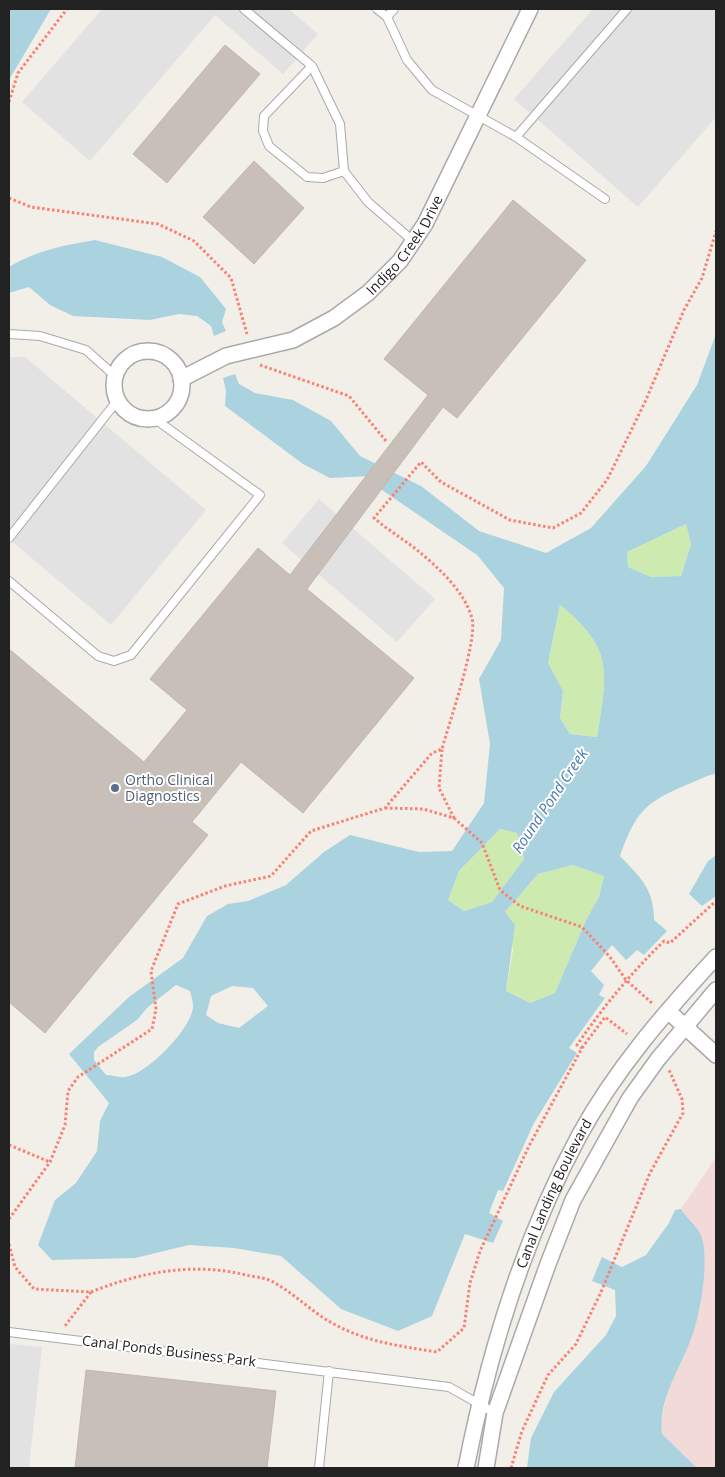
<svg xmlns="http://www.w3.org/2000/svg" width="725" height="1477" font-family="'Open Sans',sans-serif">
	<rect width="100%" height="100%" fill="#f2efe9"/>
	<path fill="#f2dad9" d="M716,1157v311h-19l-35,-34 -1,-13 8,-36 22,-47 10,-45 -1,-59 -19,-25z"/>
	<path fill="#cdebb0" d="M686,524l5,20 -10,32 -30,1 -23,-10 -1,-15z
		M560,605c55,44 47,68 37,132l-27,-3 -10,-16 3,-27 -15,-28z
		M500,829l17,4 7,26 -32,43 -28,9 -16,-11 11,-29z
		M573,865l31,11 -5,21 -12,21 -32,75 -25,10 -24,-12 7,-41 -8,-38 33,-38z"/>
	<path fill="#e2e2e2" d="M102,9h187l29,25 -35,40 -68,-59 -125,146 -68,-59z
		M593,9h123v108l-78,90 -124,-108z
		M9,357h16l181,153 -95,115 -102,-86z
		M319,499l116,100 -38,43 -115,-99z
		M9,1344l33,3 -13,121h-20z"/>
	<path fill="#aad3df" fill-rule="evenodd" d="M9,9h42l-42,71z
		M95,240l67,17 38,20 26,32 -4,13 4,9 -12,5 -3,-10 -14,-10 -18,-2 -29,6 -77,-4 -23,-11 -21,-18 -20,6v-26c26,-16 56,-22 86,-27z
		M716,334v440c-7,0 -17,6 -25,9 -45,19 -54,26 -71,73 21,22 34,33 34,64l13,11 -23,24 -7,-5 -11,10 -14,-15 -21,26 13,14 -5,10 6,3 -36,50 8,5 -43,70 -31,68 -5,-1 -9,23 14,8 -10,22 -28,-9 -33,82 -34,15 -57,-22 -60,-53 -47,-8 -45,-3 -54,13 -83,2 -14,-15 17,-45 21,-17 21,-32 3,-30 9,-18 -40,-49 60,-57 54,-39 24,-42 21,-12 20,-3 38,-16 38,-33 26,-17 69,17 33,-1 32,-48 6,-59 -11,-65 22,-39 3,-52 -35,-43 -98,-69 -41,2 -27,-14 -78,-58 1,-15 -3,-13 12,-4 4,10 16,9 38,7 38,21 29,35 61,30 58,45 67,22 45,-25 55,-62 51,-81zM686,524l5,20 -10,32 -30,1 -23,-10 -1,-15zM560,605c55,44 47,68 37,132l-27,-3 -10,-16 3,-27 -15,-28zM500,829l17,4 7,26 -32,43 -28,9 -16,-11 11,-29zM573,865l31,11 -5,21 -12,21 -32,75 -25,10 -24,-12 9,-66 -10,-13 33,-38zM176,985l14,6c1,4 3,10 3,15 0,21 -46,69 -68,71 -6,1 -13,-2 -19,-2l-12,-15v-8l4,-5 39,-27 11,-13zM232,986l21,2 15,18 -29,22 -21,-5 -12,-8 5,-19z
		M716,855v41l-14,10 -13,-12 19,-33z
		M681,1209c5,8 14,16 19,24 11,23 0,83 -9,106 -12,32 -33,60 -29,95l35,34h-170l4,-30 23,-46 52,-57 10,-19 -1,-26 -23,-9 10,-24 20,10 24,-12 23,-32 6,-13z"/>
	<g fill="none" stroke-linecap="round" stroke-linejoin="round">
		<path stroke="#aad3df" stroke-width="5.5" d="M378,484l98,67"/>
	</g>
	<path fill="#c7bfb8" stroke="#c4b6ab" d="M225,45l35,29 -93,109 -34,-29z
		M254,161l50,47 -50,56 -51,-47z
		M513,200l73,60 -129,158 -14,-11 -136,182 107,89 -111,135 -62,-51 -49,60 16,13 -163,198 -36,-31v-353l135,113 43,-52 -37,-31 108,-131 32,27 138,-180 -44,-36z
		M86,1370l190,21 -9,77h-192z"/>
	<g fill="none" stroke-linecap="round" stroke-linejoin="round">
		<defs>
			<path id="service" d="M244,9l68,57 28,58 4,47 -21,7 -16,-1 -38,-31 -6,-15 1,-15 48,-50
				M377,9l10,8
				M394,9l-7,8 20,43 25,30 84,47
				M344,171l24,31 45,39
				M605,199l-89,-62 111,-128
				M9,334l31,2 46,14 29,26
				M9,538l108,-137
				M9,581l89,75 16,5 17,-6 129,-160 -105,-76
				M9,1332l440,55 46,26
				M319,1468l10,-97"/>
			<g id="minor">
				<circle cx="148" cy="385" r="34"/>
				<path id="s1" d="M181,379l45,-23 67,-16 41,-22 34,-25 32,-32 25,-37 105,-215"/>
				<path d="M668,1011l48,44"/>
				<path id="s2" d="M466,1468c22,-112 58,-230 113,-332 36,-66 86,-124 137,-179"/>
				<path d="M486,1468l9,-55 53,-149 25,-64 57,-102 28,-39 58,-69"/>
			</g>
		</defs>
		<use href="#service" stroke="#a9a9a9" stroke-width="10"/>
		<use href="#minor" stroke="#a9a9a9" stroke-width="18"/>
		<path stroke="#fa8072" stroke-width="3" stroke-dasharray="2.5 2.5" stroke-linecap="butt" d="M9,102l9,-29 49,-64
			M9,198l22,9 127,17 36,17 37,37 16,56
			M260,365l89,31 37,45
			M385,808l38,1 31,9 -15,-30 3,-39
			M454,818l28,25 18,47 20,16 62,21 28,30 16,23 27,24
			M582,1048l23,-31 22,17
			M9,1145l41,17
			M9,1219l41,-57 15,-37 3,-34 10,-14 74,-48 4,-20 -5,-38 27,-67 47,-18 46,-10 40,-45 74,-23 47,-55 10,-4c7,-26 36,-109 30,-131 -8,-27 -33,-50 -55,-68 -14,-11 -29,-20 -43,-32l47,-56 20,20 69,38 43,8 28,-15 26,-33 38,-78 39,-92 18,-32 14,-47
			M9,1244l6,23 19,22 57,3 -26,34
			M91,1292c50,-20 102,-30 155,-17 7,2 16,2 23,5 22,10 41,31 63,43 34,19 67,23 105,29l27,-24 6,-45 10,-32 49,-105 53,-98 -5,-3c26,-38 54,-72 87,-104l6,2 46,-42
			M511,1468l11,-37 26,-56 28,-31 25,-52 49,-119 33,-60 -1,-14 -13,-29"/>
		<use href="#service" stroke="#fff" stroke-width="8"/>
		<use href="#minor" stroke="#fff" stroke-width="15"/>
	</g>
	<circle fill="#5c6f8a" stroke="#fff" stroke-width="2" cx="115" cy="788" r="5"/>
	<g text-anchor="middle" stroke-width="4" stroke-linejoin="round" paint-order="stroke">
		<g font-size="14" fill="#222" stroke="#fff">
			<text dy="5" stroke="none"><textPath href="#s1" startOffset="269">Indigo Creek Drive</textPath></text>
			<text dy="5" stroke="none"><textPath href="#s2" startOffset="289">Canal Landing Boulevard</textPath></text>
			<text transform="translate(169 1351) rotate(7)" y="5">Canal Ponds Business Park</text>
		</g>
		<g font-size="14" fill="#4e5e75" stroke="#fff" text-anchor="start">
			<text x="125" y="785">Ortho Clinical<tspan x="125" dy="16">Diagnostics</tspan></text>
		</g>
		<g font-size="15" font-style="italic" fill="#4a7aab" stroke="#fff">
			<text transform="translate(550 801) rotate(-56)" y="5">Round Pond Creek</text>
		</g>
	</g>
	<rect width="725" height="1477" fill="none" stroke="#222222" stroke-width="20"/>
</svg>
